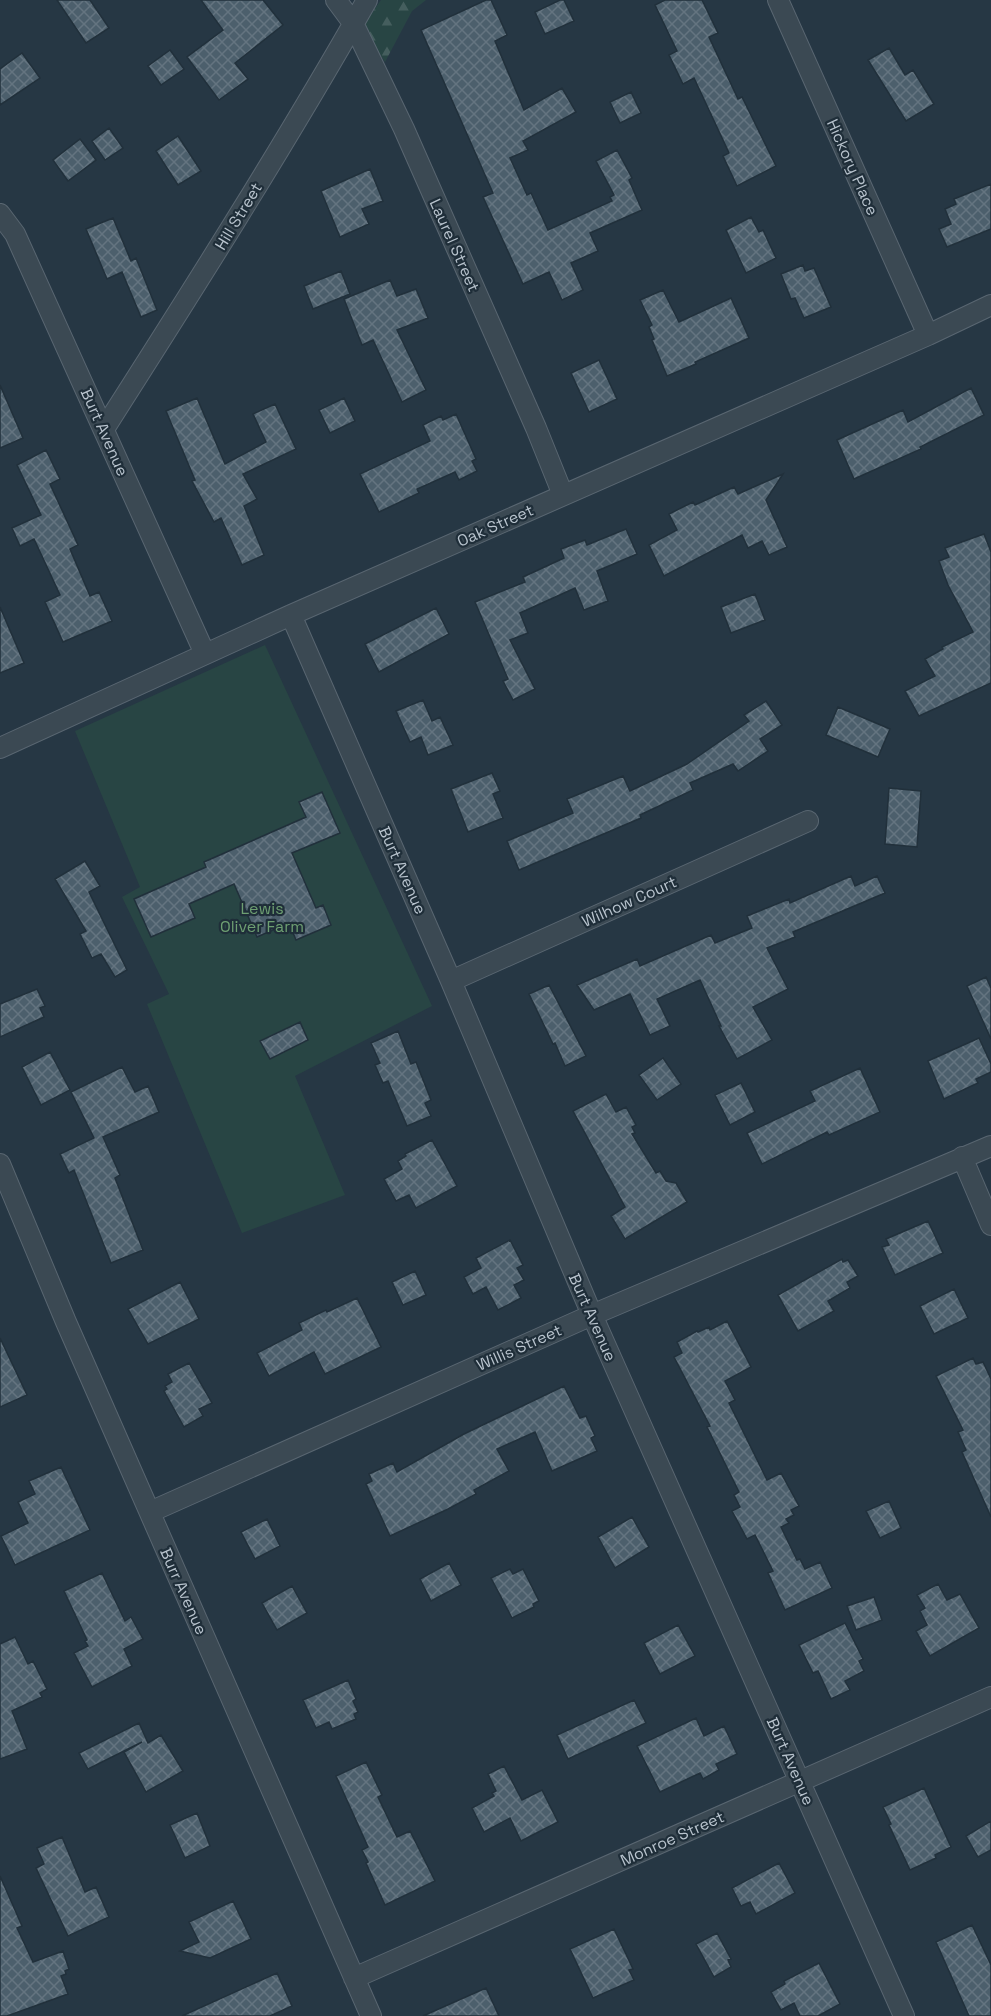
<svg xmlns="http://www.w3.org/2000/svg" width="991" height="2016" font-family="'Space Grotesk',sans-serif">
	<defs>
		<pattern id="forest-firs" width="22" height="20" patternUnits="userSpaceOnUse" patternTransform="scale(1.5)"><rect width="22" height="20" fill="#284544"/><path d="M5 1l3.5 6h-7zM16 11l3.5 6h-7z" fill="#455e5e"/></pattern>
		<pattern id="building-cross-hatch" width="8" height="8" patternUnits="userSpaceOnUse" patternTransform="scale(1.5)"><rect width="8" height="8" fill="#4c5f6c"/><path d="M0 0l8 8M0 8l8-8" fill="none" stroke="#647480"/></pattern>
	</defs>
	<rect width="100%" height="100%" fill="#263744"/>
	<path fill="url(#forest-firs)" d="M381,0h45l-14,11 -27,51 -23,-35z"/>
	<path fill="#284544" d="M265,645l167,361 -137,70 50,119 -103,38 -95,-229 22,-10 -47,-97 18,-10 -65,-156z"/>
	<path fill="url(#building-cross-hatch)" stroke="#21303b" stroke-width="1.5" d="M57,0h33l19,28 -23,15z
		M201,0h62l20,25 -48,38 13,16 -29,21 -32,-43 36,-27z
		M486,0h5l16,35 -12,6 29,69 38,-22 14,24 -53,29 5,9 -18,8 17,37 4,-2 17,37 64,-29 -2,-4 4,-2 -18,-34 21,-11 15,28 -3,2 13,30 -52,23 8,18 -27,12 12,27 -21,10 -13,-28 -26,12 -40,-87 10,-4 -72,-163z
		M560,0h4l10,21 -29,13 -10,-22z
		M665,0h37l16,33 -9,4 29,62 4,-2 34,69 -39,20 -14,-30 6,-3 -35,-75 -11,6 -14,-29 8,-4 -22,-46z
		M889,48l16,27 8,-5 21,34 -28,17 -38,-61z
		M170,50l14,19 -23,16 -13,-19z
		M22,53l18,25 -40,27v-36z
		M631,92l10,21 -21,10 -10,-21z
		M109,128l14,20 -18,12 -13,-19z
		M178,136l23,35 -23,14 -22,-34z
		M80,139l16,21 -28,21 -15,-21z
		M370,169l13,32 -21,8 7,15 -29,13 -19,-46z
		M991,184v45l-44,18 -8,-18 12,-5 -6,-15 11,-5 -2,-5z
		M751,217l8,15 4,-2 13,28 -30,15 -20,-43z
		M113,218l18,43 5,-3 21,52 -16,7 -19,-45 -15,7 -21,-50z
		M803,265l2,6 9,-3 17,39 -27,11 -9,-20 -4,1 -10,-25z
		M341,271l9,23 -37,15 -9,-23z
		M390,280l7,16 19,-7 12,29 -31,12 29,60 -24,12 -29,-62 -11,5 -18,-46z
		M663,290l16,32 52,-24 18,40 -54,24 1,2 -29,12 -15,-36 2,-1 -5,-12 3,-2 -12,-25z
		M599,360l18,39 -28,13 -18,-39z
		M0,385l23,53 -23,10z
		M971,388l13,27 -64,32 1,2 -67,30 -17,-39 66,-30 5,12z
		M197,398l28,66 41,-22 -13,-28 22,-10 21,45 -53,25 14,25 -13,7 20,49 -22,10 -21,-47 -7,4 -22,-41 3,-1 -29,-69z
		M344,398l11,23 -25,12 -11,-23z
		M456,414l20,45 -4,2 5,10 -18,9 -4,-8 -38,17 2,4 -40,19 -19,-38 70,-33 -7,-16 18,-9 2,4z
		M46,450l14,29 -10,5 28,61 -8,4 20,47 9,-4 13,29 -49,21 -18,-40 15,-7 -26,-56 -14,7 -8,-18 29,-13 -24,-50z
		M783,474l-17,26 21,47 -18,8 -7,-14 -14,7 -6,-13 -78,41 -15,-31 28,-15 -8,-16 24,-12 2,3 39,-18 4,7z
		M626,529l11,25 -40,17 11,30 -24,9 -9,-22 -55,25 8,20 -18,7 25,49 -22,11 -10,-19 5,-2 -33,-77 50,-20 -2,-5 41,-19 -3,-9 24,-9 2,5z
		M984,534l7,18v131l-72,33 -14,-25 30,-15 -10,-17 18,-10 -1,-2 31,-15 -25,-47 -9,-24 10,-4 -4,-9z
		M755,594l10,26 -34,13 -10,-26z
		M0,607l24,56 -24,10z
		M436,608l13,26 -70,38 -14,-28z
		M423,700l9,21 8,-4 13,28 -25,10 -7,-18 -11,5 -14,-31z
		M766,701l16,24 -22,14 8,12 -30,20 -5,-7 -43,19 3,7 -53,25 1,3 -122,52 -12,-29 66,-28 -6,-14 56,-23 7,15 57,-27 62,-43 -5,-6z
		M838,707l52,22 -12,28 -52,-22z
		M492,773l8,18 -7,3 10,24 -35,14 -17,-43z
		M889,788l32,3 -4,56 -32,-3z
		M322,792l18,41 -48,20 24,55 7,-3 8,20 -35,15 -7,-17 -32,14 -23,-53 -45,20 6,14 -44,19 -17,-38 72,-32 -2,-5 102,-45 -7,-15z
		M85,861l15,25 -11,6 38,78 -12,7 -14,-23 -9,4 -12,-24 6,-3 -31,-52z
		M851,876l4,10 22,-10 8,17 -92,39 2,5 -28,11 21,41 -35,18 19,33 -35,19 -18,-33h2l-21,-46 -43,19 13,27 -20,9 -20,-41 -36,16 -17,-25 60,-26 3,7 71,-31 4,8 37,-15 -5,-12 42,-17 1,4z
		M986,977l5,11v51l-24,-53z
		M549,985l37,71 -21,10 -10,-23 -2,1 -24,-50z
		M37,989l8,17 -5,2 4,9 -44,20v-33z
		M300,1022l8,18 -38,19 -10,-18z
		M398,1031l13,33 5,-2 15,38 -6,3 6,13 -24,10 -19,-45 -5,2 -8,-18 5,-2 -9,-20z
		M979,1038l12,26v8l-15,7 2,4 -34,16 -16,-38z
		M50,1052l20,38 -29,15 -19,-38z
		M663,1058l18,26 -24,16 -18,-25z
		M122,1067l13,25 13,-6 11,26 -56,25 17,38 -5,3 28,72 -32,13 -37,-93 -5,3 -9,-19 34,-16 -23,-46z
		M860,1068l20,44 -51,23 -2,-3 -65,32 -15,-31 68,-32 -5,-10z
		M741,1083l14,29 -25,13 -15,-30z
		M606,1094l10,18 10,-5 10,18 -4,2 3,6 -3,1 24,39 4,-2 6,10 10,2 11,19 -62,37 -14,-23 14,-9 -52,-96z
		M432,1140l25,46 -41,22 -7,-13 -13,6 -12,-22 18,-10 -4,-8 8,-5 -1,-2z
		M928,1221l15,32 -48,22 -13,-28 7,-2 -3,-6z
		M510,1240l13,25 -6,3 7,12 -10,5 7,13 -23,12 -12,-23 -13,7 -9,-17 17,-9 -5,-10z
		M842,1259l1,3 5,-2 10,16 -11,6 3,6 -22,13 6,10 -36,20 -20,-36z
		M415,1271l11,24 -23,10 -11,-23z
		M180,1282l19,37 -51,25 -20,-35z
		M954,1289l14,29 -34,16 -14,-28z
		M357,1298l24,49 -56,27 -11,-22 -45,24 -12,-23 45,-23 -3,-7 27,-13 1,2z
		M727,1321l24,46 -26,14 10,19 -6,3 38,77 14,-7 18,33 -8,4 3,5 -8,4 3,4 -8,4 16,33 3,-1 5,10 15,-7 12,26 -47,22 -17,-37 5,-2 -18,-36 -8,4 -15,-28 8,-4 -6,-12 5,-3 -32,-65 3,-1 -36,-69 8,-4 -5,-11 20,-11 1,1 11,-5 1,3z
		M0,1338l27,57 -27,12z
		M973,1358l3,6 7,-2 8,17v138l-29,-65 4,-2 -8,-18 5,-2 -27,-54z
		M189,1363l23,40 -13,6 4,7 -19,11 -20,-36 3,-2 -2,-3 7,-4 -4,-8z
		M564,1386l16,32 6,-2 9,20 -4,2 6,13 -45,20 -17,-39 -38,17 12,22 -35,19 2,4 -28,15 -58,27 -24,-52 6,-3 -3,-7 24,-11 4,9 67,-38z
		M61,1467l29,63 -75,35 -14,-29 27,-13 -10,-21 17,-8 -6,-13z
		M889,1501l12,27 -21,10 -14,-27z
		M632,1517l17,30 -34,21 -17,-31z
		M267,1519l13,27 -25,13 -14,-27z
		M449,1563l12,22 -30,16 -11,-22z
		M510,1569l3,5 10,-5 16,32 -6,3 1,3 -22,11 -21,-40z
		M102,1573l23,48 6,-4 12,22 -19,10 8,17 -40,21 -18,-34 14,-7 -3,-5 2,-1 -23,-49z
		M938,1584l9,16 13,-6 19,34 -49,28 -14,-25 11,-6 -7,-14 5,-3 -8,-13z
		M292,1586l15,27 -30,17 -15,-27z
		M874,1597l8,23 -26,10 -9,-24z
		M845,1623l18,36 -4,2 5,10 -19,10 5,9 -19,9 -13,-28 -5,2 -14,-28z
		M678,1625l17,31 -35,18 -16,-31z
		M15,1637l13,27 5,-3 14,28 -7,4 2,4 -30,14 15,38 -27,10v-115z
		M348,1680l8,19 -3,2 5,11 -4,2 2,5 -24,10 -3,-7 -13,6 -13,-28z
		M634,1700l12,23 -78,36 -11,-24z
		M696,1718l8,18 20,-10 13,28 -21,10 3,6 -16,9 -3,-6 -40,19 -23,-46z
		M139,1723l9,20 13,-8 22,36 -37,21 -22,-40 18,-10 -54,27 -9,-16z
		M366,1762l16,33 -4,2 19,40 13,-6 25,50 -50,24 -19,-42 2,-1 -6,-12 6,-3 -32,-71z
		M504,1766l18,34 20,-10 16,32 -37,19 -11,-23 -26,14 -12,-24 22,-12 -2,-3 4,-2 -8,-17z
		M924,1788l27,59 -16,8 1,3 -26,12 -21,-45 2,-1 -8,-17z
		M197,1813l13,33 -25,12 -15,-33z
		M991,1821v29l-13,7 -12,-21z
		M62,1837l23,55 11,-5 13,30 -41,19 -32,-68 8,-4 -7,-16z
		M779,1863l16,30 -39,21 -6,-12 -9,4 -9,-18z
		M0,1876l22,50 -5,2 16,34 30,-11 6,18 -4,2 1,3 -5,2 7,18 -61,22h-7z
		M233,1901l18,38 -41,19 -30,-7 19,-9 -10,-20z
		M972,1925l19,40v51h-22l-33,-74z
		M614,1929l19,40 -4,1 5,10 -41,18 -23,-49z
		M717,1933l14,26 -3,1 3,7 -17,10 -18,-33z
		M819,1963l21,41 -22,12h-18l-6,-13 -13,7 -10,-18 14,-8 -1,-3z
		M277,1973l15,33 -22,10h-88z
		M486,1988l13,28h-76z"/>
	<g fill="none" stroke-linecap="round" stroke-linejoin="round">
		<defs>
			<path id="minor" d="M336,0l17,23 51,106 132,299 27,67
				M778,0l150,335
				M0,214l15,20 190,420
				M104,429c90,-141 180,-283 263,-429
				M291,615l160,366 141,334 312,701
				M0,748l291,-133 637,-280 63,-30
				M451,981l357,-160
				M962,1157l29,68
				M0,1164l66,158 305,694
				M150,1512l442,-197 399,-169
				M354,1978l637,-281"/>
		</defs>
		<use href="#minor" stroke="#596671" stroke-width="22"/>
		<use href="#minor" stroke="#3b4953" stroke-width="20"/>
	</g>
	<g text-anchor="middle" stroke-width="4.5" stroke-linejoin="round" paint-order="stroke">
		<g font-size="16" fill="#b8c3cd" stroke="#1f2e39">
			<text transform="translate(853 167) rotate(66)" y="6">Hickory Place</text>
			<text transform="translate(238 216) rotate(-59)" y="6">Hill Street</text>
			<text transform="translate(455 245) rotate(66)" y="6">Laurel Street</text>
			<text transform="translate(105 432) rotate(66)" y="6">Burt Avenue</text>
			<text transform="translate(495 525) rotate(-24)" y="6">Oak Street</text>
			<text transform="translate(403 870) rotate(66)" y="6">Burt Avenue</text>
			<text transform="translate(629 901) rotate(-24)" y="6">Wilhow Court</text>
			<text transform="translate(593 1317) rotate(66)" y="6">Burt Avenue</text>
			<text transform="translate(519 1347) rotate(-24)" y="6">Willis Street</text>
			<text transform="translate(184 1591) rotate(66)" y="6">Burr Avenue</text>
			<text transform="translate(791 1761) rotate(66)" y="6">Burt Avenue</text>
			<text transform="translate(672 1838) rotate(-24)" y="6">Monroe Street</text>
		</g>
		<g font-size="16" fill="#6e9f72" stroke="#1f2e39">
			<text x="262" y="914">Lewis<tspan x="262" dy="18">Oliver Farm</tspan></text>
		</g>
	</g>
</svg>
